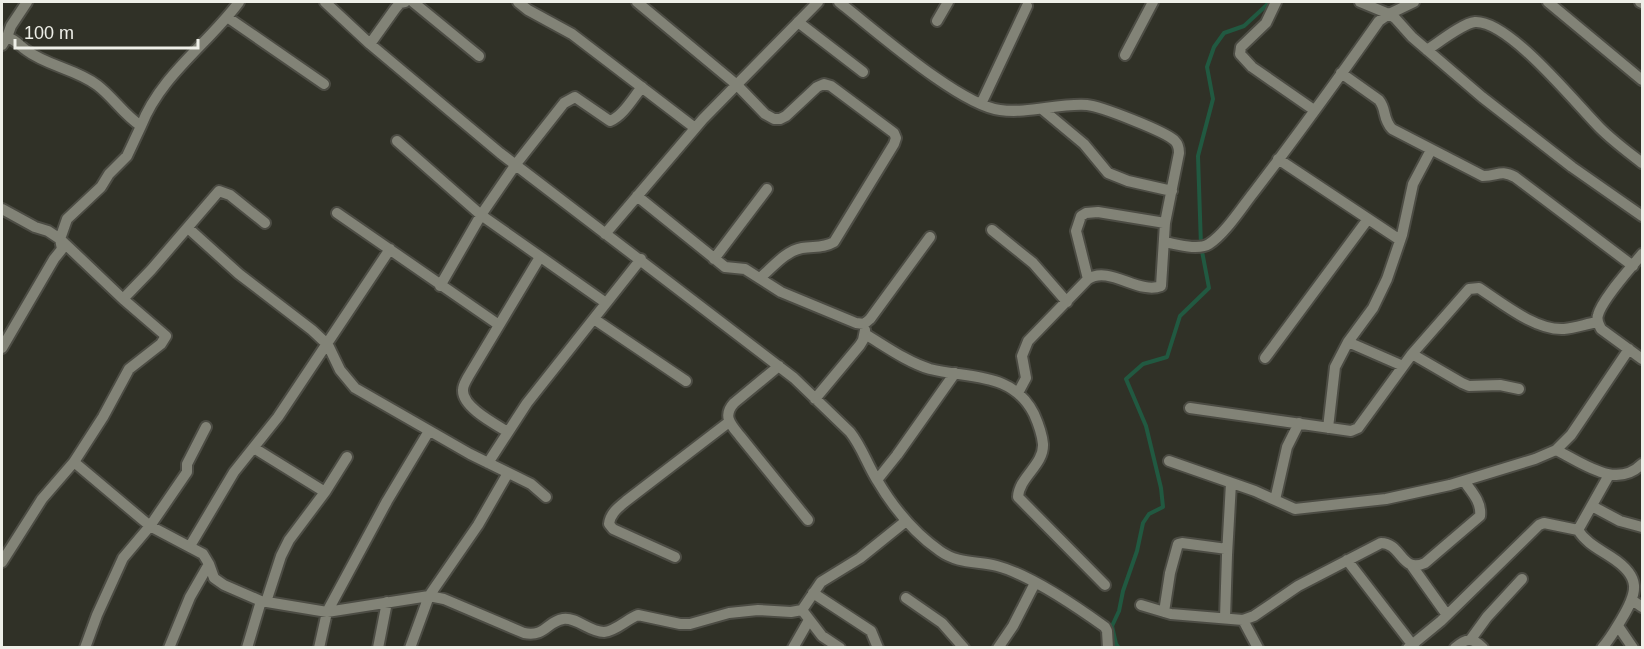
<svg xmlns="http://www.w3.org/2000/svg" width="1644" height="649" font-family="Helvetica,sans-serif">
	<rect width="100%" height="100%" fill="#303127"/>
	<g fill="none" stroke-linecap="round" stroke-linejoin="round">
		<path stroke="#215941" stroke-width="4" d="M1119,648l-3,-4 -4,-18 7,-15 4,-20 14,-40 6,-28 6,-9 14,-7 -2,-19 -15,-62 -20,-47 17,-15 24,-7 13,-41 29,-28 -8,-42 -3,-90 15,-57 -6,-32 7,-20 10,-14 20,-7 26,-24"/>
		<defs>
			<path id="minor" d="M325,2l45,42 130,109 294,225 56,54c12,15 17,32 27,48 16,27 37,53 63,71 18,13 37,10 57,15 34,9 80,41 108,61l2,4 1,17
				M413,2l66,54
				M518,2l10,8 44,24 123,94
				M637,2l100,83 28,29 9,5h6l6,-3 31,-29 7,-3 7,2 63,47 2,5 -2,6 -60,98c-10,6 -20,4 -32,6 -17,3 -30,20 -42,30
				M839,2c35,27 120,103 161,108 29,4 58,-7 87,-5 13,1 80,27 88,36 3,3 4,8 4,12l-14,70 -4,63c-22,9 -52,-21 -73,-7l-60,62 -6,15 4,22 -8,15
				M1276,2l-10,21 -25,24 -1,7 12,13 62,43
				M1360,2l29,12 25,-12
				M1548,2l94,78
				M1640,2l2,1
				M227,17l97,67
				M937,21l11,-19
				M798,22l65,50
				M7,37l4,-11 16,-24
				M370,44l25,-35 5,-6 5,-1
				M2,45l5,-8c9,3 12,8 19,13 21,16 50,19 71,35 16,12 27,30 44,41l-14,30 -18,18 -8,13 -34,32 -7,20 2,10 -8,10 -52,89
				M1427,50c11,-7 36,-27 48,-28 34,-2 101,82 125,106 13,13 28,24 42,35
				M1125,55l28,-53
				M1341,73l38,27c8,10 3,18 13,29l91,47c15,0 17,-7 32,1l118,89
				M981,104l46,-98
				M1042,109l42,35 24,29 20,8 44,10
				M141,126c20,-51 67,-82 98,-124
				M397,141l84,74 125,88
				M1278,159l122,81
				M637,196l88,71 20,2 36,23 75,31 8,1 6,-5 60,-82
				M2,209l33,18 13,4 12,8 63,60 43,37 -5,8 -32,25 -26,48 -29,45 -32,37 -40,63
				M337,213l162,112
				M188,228l51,46 73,56 16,15 12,25 15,18 115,66 61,30 15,13
				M992,230l41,33 34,39
				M605,234l98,-115 115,-117
				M1164,242c12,2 34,9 45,2 16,-10 33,-37 45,-52 43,-56 84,-113 125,-171l10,-7 6,4 17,19 70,60 90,70 70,49
				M1642,254c-11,14 -40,45 -44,61 -2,6 1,9 3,14l41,30
				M714,259l53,-70
				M1088,279l-12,-48 5,-15 5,-3 12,-1 67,11
				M440,286l41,-71 35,-51 48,-61 11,-6 35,24c13,-5 23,-23 32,-34
				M123,299l28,-29 68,-79 11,4 35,28
				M594,319l92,62
				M865,334c20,12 42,28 65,35 39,10 82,2 104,45 4,9 8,20 9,30 1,21 -24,33 -25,53l87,88
				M1348,342l55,24
				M1412,354l50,29 7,3 31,-1 19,4
				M1265,358l103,-139
				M779,366l-45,37c-12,13 -3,22 6,33l68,84
				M815,399l45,-54 3,-5 2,-10
				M1190,408l161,23 7,-3 54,-74 57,-65 10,-1c23,15 57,43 85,41 11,-1 22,-5 33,-7
				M1328,428l7,-61 13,-25 25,-34 14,-29 15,-44 11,-51 18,-34
				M508,432c-13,-8 -46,-25 -45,-42 0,-5 3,-9 5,-13l72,-120
				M254,448l71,44
				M1556,450c27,13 60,40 86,14
				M1169,461l86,30 40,18 91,-10 64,-14 85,-26 21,-9 15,-15 58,-86
				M74,462l76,64 53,28 6,10 5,14 10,7 37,16 66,11 102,-16 15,3 80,34c22,4 22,-11 39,-14 14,-2 26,13 41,13 12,-1 23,-13 34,-17l42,9h10l39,-11 29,-3 33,2 11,-2 19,-28 39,-24 46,-37
				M488,463l39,-60 114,-144
				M877,480l20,-25 58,-82
				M1275,500l12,-53 12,-24
				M1592,506l28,15 22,6
				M190,546l44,-74 44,-55 112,-168
				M675,557l-62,-28 -4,-5c1,-11 10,-17 17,-23l103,-79
				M1347,560l68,88
				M1412,566l35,49
				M813,593l58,38 7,17
				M906,598l36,25 22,25
				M1632,600l10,7
				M266,602l15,-46 8,-16 36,-48 22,-35
				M1141,605l30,9 72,6 11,-4 44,-30 83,-43c21,0 20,31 44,20l55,-47c2,-14 -9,-25 -16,-35
				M802,610l20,26 18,12
				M1164,612l6,-39 8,-29 4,-1 45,6
				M1225,618l2,-63 4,-72
				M1243,620l15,28
				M1618,626l15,22
				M1471,639l16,-22 35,-38
				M85,648l12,-33 26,-57 27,-32 37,-54v-8l19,-37
				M169,648l21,-51 19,-33
				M247,648l14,-47
				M319,648l8,-36 60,-111 42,-70
				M378,648l9,-46
				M410,648l19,-52 49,-71 30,-52
				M793,648l16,-28
				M998,648l15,-22 22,-43
				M1408,648l33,-27 98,-96 5,-2 34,7
				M1455,648c11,-10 17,-11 28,0
				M1602,648c8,-9 13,-18 19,-28 17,-28 21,-43 -10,-63 -12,-8 -25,-14 -33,-27l31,-55"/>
		</defs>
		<use href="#minor" stroke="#4c4c44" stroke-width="14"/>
		<use href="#minor" stroke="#828377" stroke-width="10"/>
	</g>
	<rect width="1644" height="649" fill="none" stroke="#eeefe8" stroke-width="6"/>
	<path d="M15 39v9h183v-9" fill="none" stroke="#eeefe8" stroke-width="3"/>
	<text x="24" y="39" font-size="18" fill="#eeefe8" stroke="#303127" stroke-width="4.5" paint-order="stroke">100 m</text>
</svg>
